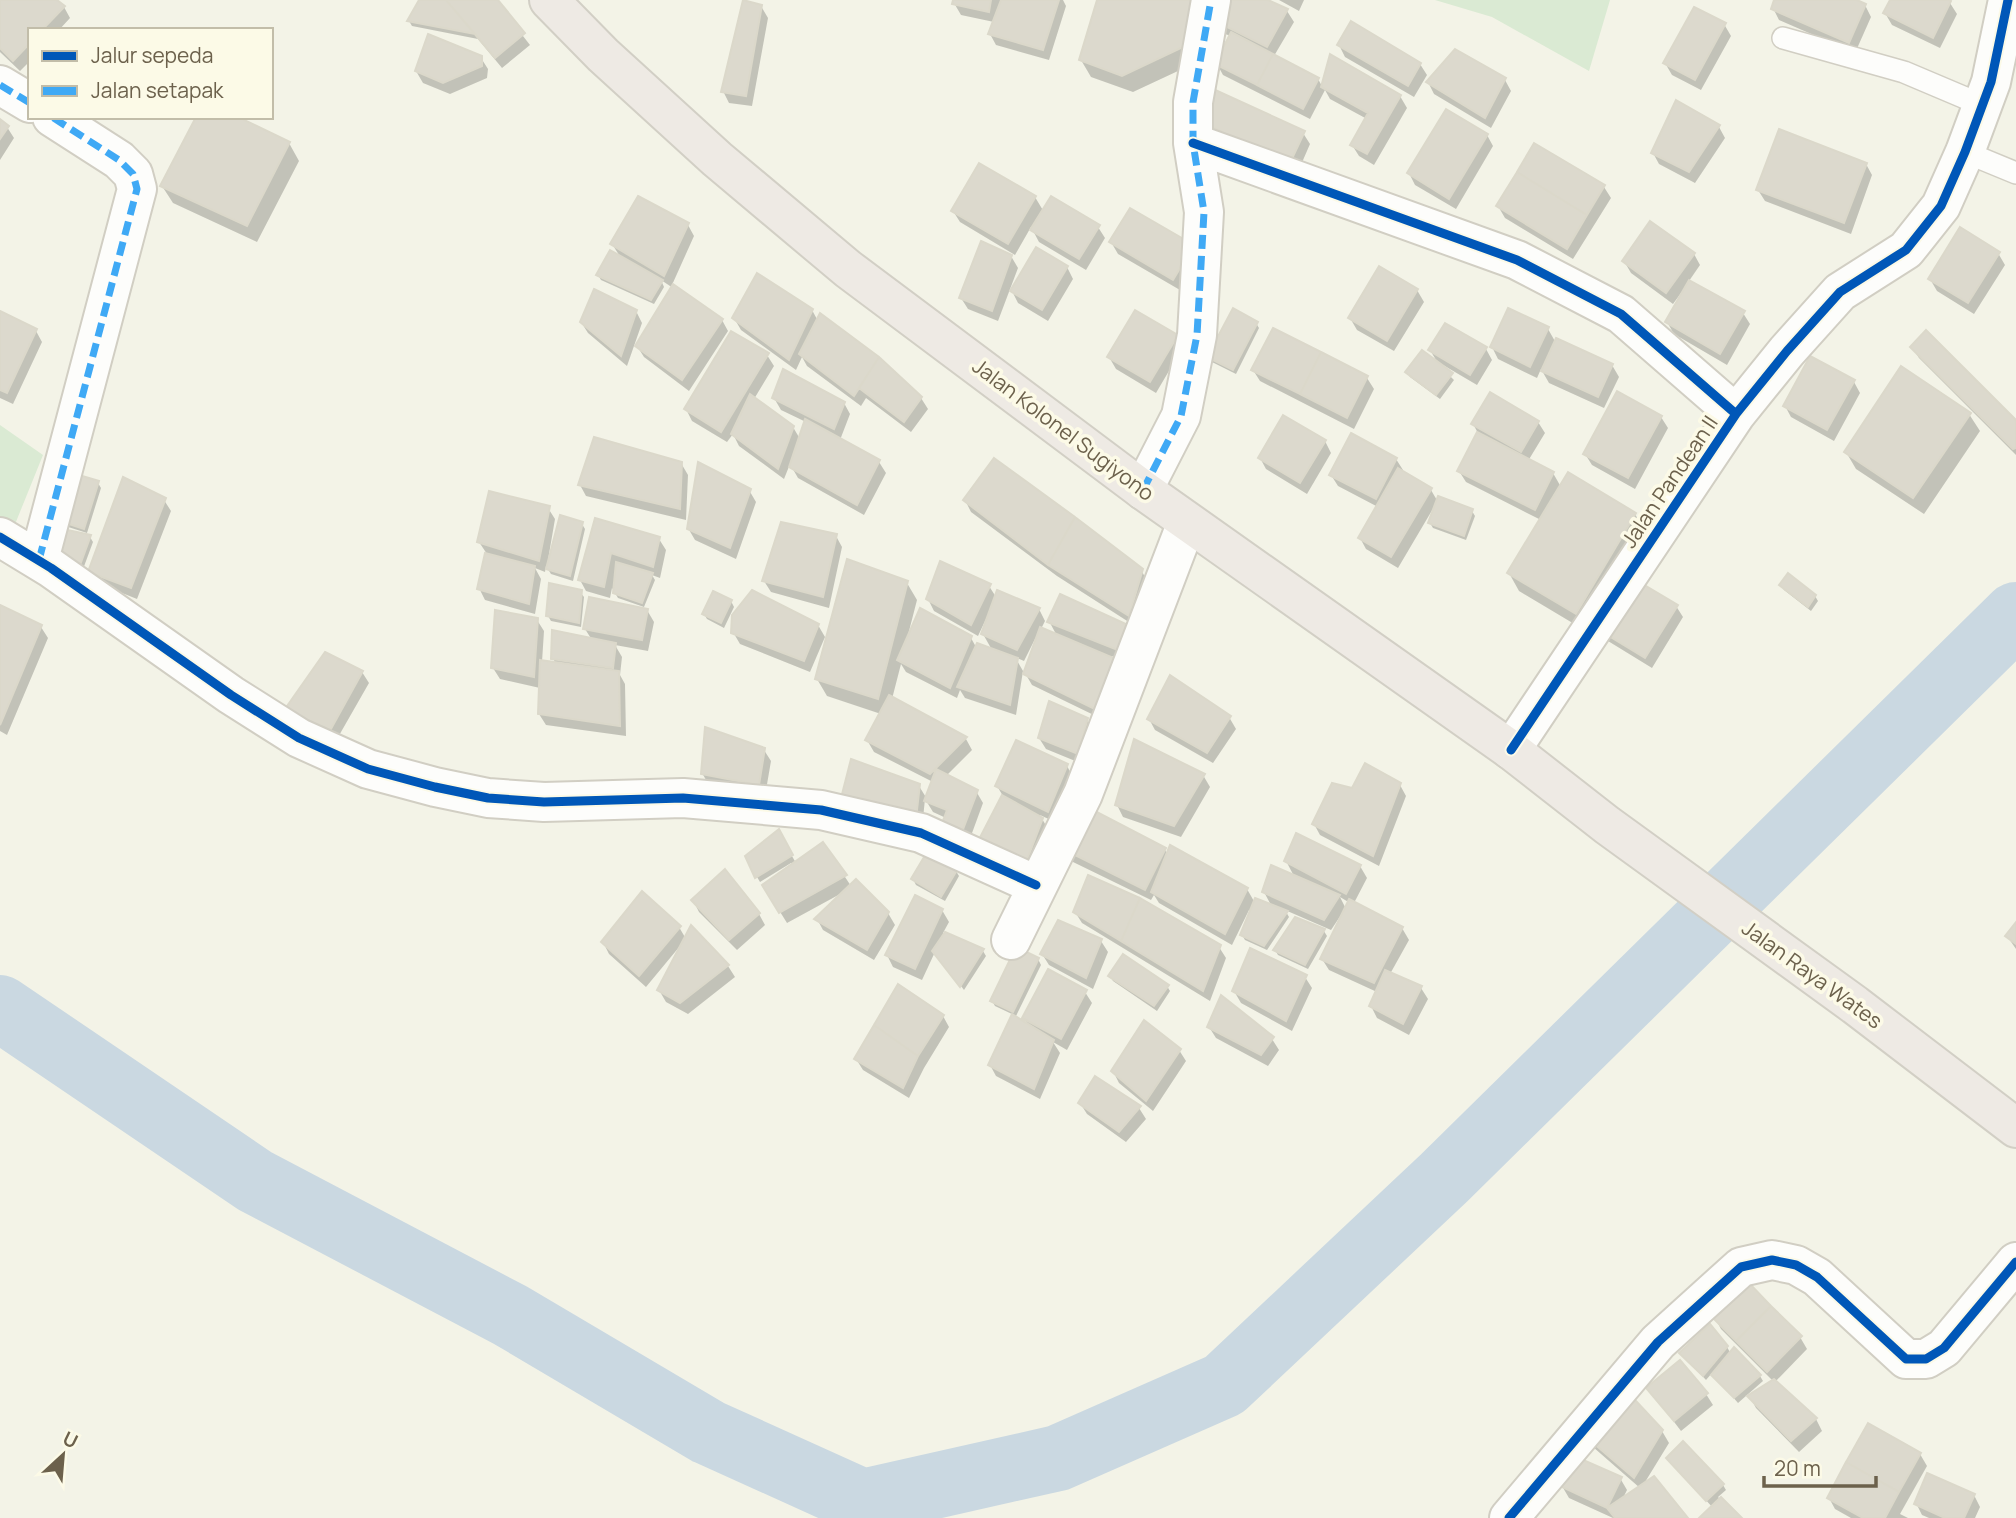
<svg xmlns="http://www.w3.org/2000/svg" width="2016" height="1518" font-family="Manrope,sans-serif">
	<rect width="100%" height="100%" fill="#f3f3e7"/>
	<path fill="#daead3" d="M1435,0h175l-21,71 -97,-54z
		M0,425l43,30 -38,94 -5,-4z"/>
	<path fill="#0003" fill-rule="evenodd" d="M0,0h54l10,7 6,11 -11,12h-29v31l-10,10 -20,-19z
		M421,0h74l35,45 -28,23 -24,-29 -66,-13 -3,-5z
		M744,0l17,6 7,12 -16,88 -23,-3 -6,-12z
		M955,0h45l1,3 1,-3h61l3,6 -17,54 -53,-15 -6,-11 4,-12 -33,-7 -7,-12z
		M1099,0h112l-18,64 -60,28 -42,-15 -10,-17z
		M1264,0l23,11 7,11 -20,34 44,23 5,9 77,8 7,12 -33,57 -15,-9 -7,-11 15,-26 -37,-20 -5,-9 -15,29 -87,-44 -6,-11 14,-28 -6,-2 -7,-12z
		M1279,0h25l-5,11z
		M1776,0h77l12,5 6,12 -16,36 -76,-33 -6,-12z
		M1892,0h53l5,3 7,11 -17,34 -48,-23 -7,-12z
		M1724,24l7,12 -30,54 -29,-15 -7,-12z
		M1339,45l81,19 7,11 -13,22 -69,-40z
		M481,58l7,11 -1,9 -37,16 -27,-11 -7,-12z
		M1505,80l6,11 -20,37 -57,-34 -6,-12z
		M0,121l7,6 7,11 -14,22z
		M1200,121l103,12 7,11 -13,30 -90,-42z
		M1719,127l6,11 -30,45 -36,-19 -6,-11z
		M1487,135l6,11 -37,63 -41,-24 -6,-12z
		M289,143l10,18 -42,81 -84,-39 -11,-17z
		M1866,164l6,11 -21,59 -86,-33 -7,-11z
		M1604,187l7,11 -38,61 -68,-41 -7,-12z
		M1035,197l9,15 54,15 7,11 -19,32 -47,-28 -8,-15 -16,28 -55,-33 -7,-11z
		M688,225l6,11 -22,49 50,35 6,11 -39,60 -45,-34 -7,-11 36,-58 -12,-8 3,7 -10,17 -53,-24 -3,-5 23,-17 -9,-14z
		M1111,242l88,16 -19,32 -62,-36z
		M1998,253l7,12 -31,49 -37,-23 -7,-12z
		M1694,254l6,11 -11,16 54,32 7,11 -23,41 -53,-31 -7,-12 16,-28 -2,-1 -8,11 -42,-31 -7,-12z
		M1011,256l7,12 -20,53 -30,-12 -7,-11z
		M1067,267l6,12 -25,42 -30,-18 -6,-12z
		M1417,290l7,12 -30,49 -37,-21 -7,-12z
		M812,310l6,11 103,77 7,11 -17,23 -45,-34 -5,8 -54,-40 -5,-9 -6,13 -55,-40 -7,-12z
		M636,311l6,12 -15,43 -39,-33 -7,-11z
		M0,313l36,18 6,11 -29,62 -13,-6z
		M1256,323l3,5 -23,46 -24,-12 -3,-5z
		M1548,329l8,14 56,22 7,12 -15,31 -55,-25 -8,-14 -4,9 -39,-19 -6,-12z
		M1177,336l6,11 -27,46 -40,-24 -7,-12z
		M1912,347l104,75v33l-97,-97z
		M1486,349l6,11 -15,25 -34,-20 -2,2 13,13 -14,19 -30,-22 -3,-5 32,-7 -9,-15z
		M767,355l7,11 -20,33 39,28 7,12 6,-17 -25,-12 -7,-12 70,5 6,11 -10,26 39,22 7,11 -22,42 -66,-37 -8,-14 -6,15 -45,-33 -6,-12 -6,8 -35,-21 -6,-12z
		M1253,370l114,8 7,11 -20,40 -94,-48z
		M1854,382l6,11 -26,48 -43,-24 -6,-11z
		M1969,414l11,17 -56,83 -68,-45 -10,-17z
		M1661,417l7,11 -33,61 -43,-24 -7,-11z
		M1538,422l7,11 -17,28 25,12 8,14 74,27 10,18 -59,99 -67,-40 -10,-18 32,-53 -75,-38 -7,-11 19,-38 -5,-9z
		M1325,441l6,12 -24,41 -41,-25 -6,-11z
		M1396,459l7,11 -1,2 29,18 7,12 34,9 3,5 -9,24 -33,-12 -3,-5 5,-15 -1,-1 -36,61 -32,-19 -6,-11 18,-31 -40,-21 -7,-11z
		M681,463l7,12 -2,45 -100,-24 -6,-11z
		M98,483l3,5 -14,45 -25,-8z
		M749,490l7,12 -20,57 -41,-19 -7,-12z
		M164,500l7,11 -34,88 -40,-16 -7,-12z
		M965,500l176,70 7,12 -13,44 -78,-50 -86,-64z
		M548,508l7,11 -7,41h2l32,-36 3,5 -12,52 -22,-7 -5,-8 -1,6 -10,-4 6,11 -6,35 -50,-14 -6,-12 8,-34 -8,-12z
		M597,520l62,19 7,11 -6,28 -8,-3 3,5 -11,27 -26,-9 -6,-10 -2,10 -24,-7 -6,-11z
		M59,530l31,7 3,5 -14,38z
		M836,536l6,11 -13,61 -58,-16 -7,-11z
		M907,583l10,17 -9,35 63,3 5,9 16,3 -9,-16 5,-14 -2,-1 -8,17 -44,-25 -6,-12 61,-13 7,11 43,12 6,12 -4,8 16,7 -8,-15 76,5 7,11 -5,25 -15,-6 10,16 -18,48 -72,-35 -7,-12 12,-33 -2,-1 -11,22 -9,-4 8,14 -7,44 -51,-17 -5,-8 -3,8 -51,-26 -5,-8 -9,35 74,40 6,11 -26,26 30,15 7,12 -19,52 -18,-37 -13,-6 -8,-13 -4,39 -81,-29 79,-23 8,13 6,-17 -59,-30 -7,-12 14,-26 -54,-18 -10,-17z
		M1781,585l34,11 3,5 -7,10 -27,-21z
		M580,592l4,5 -3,30 -30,-6 -3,-5z
		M731,601l3,6 -10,21 -17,-9 -3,-5z
		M1676,606l7,11 -31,51 -44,-27 -7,-11z
		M0,607l41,20 7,11 -41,97 -7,-4z
		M647,610l7,12 -6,29 -33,-6 7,12 -2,18 5,9 1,52 -80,-11 -7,-11 1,-26 -40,-9 -7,-11 44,-48 7,11 -2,31 14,2 -3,-6 39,-18 -7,-11z
		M818,625l7,12 -15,35 -70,-28 -7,-12z
		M362,672l7,11 -36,63 -39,-25z
		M1229,717l7,12 -23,34 -58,-33 -6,-11z
		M1087,720l6,11 -8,34 -39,-16 -7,-11z
		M764,750l7,11 -6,35 -56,-11 -7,-12z
		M1067,766l6,11 -18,45 -15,-7 9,16 -20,52 -26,-87 -6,-10z
		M1203,775l7,12 -29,50 -58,-20 -6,-12z
		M1400,785l6,11 -27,70 -59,-31 -6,-11 39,-33z
		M778,832l18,31 27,-19 28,42 37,27 7,12 -21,35 -51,-30 -6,-11 25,-26 -55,30 -23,-37 29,-21 -2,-2 -31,19 -3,-5z
		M1067,850h98l3,5 79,34 8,14 17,4 -8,-15 31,-14 -9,-17 74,5 7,12 -13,25 48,25 7,12 -19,34 31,14 7,11 -19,36 -32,-17 -6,-12 6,-14 -48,-22 -7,-11 21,-42 -2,-2 -10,15 -46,-20 4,7 -22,33 -22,-10 -3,-5 9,-24 -2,-1 -17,35 -73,-42 -5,-8 -3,5 -78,-38zM1340,897l10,6 -4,6z
		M956,871l3,5 -14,25 -29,-16 -3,-6z
		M693,900l66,14 6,11 -28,25 -38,-38z
		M942,910l7,12 -6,11 40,18 3,5 -22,34 -29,-38 -13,28 -29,-13 -6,-12z
		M1075,912l144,35 7,11 -16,43 -128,-78z
		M2016,924v25l-9,-13z
		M679,927l7,12 42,27 7,11 -47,37 -22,-12 -7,-12 21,-44 -34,41 -37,-33 -6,-12z
		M1322,928l5,8 -19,33 -30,-14 -3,-5z
		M1101,941l7,11 -15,37 -44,-24 -7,-11z
		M1038,959l3,6 -26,53 14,8 -5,-8 61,-26 7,11 -25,47 -14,-8 7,11 -20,46 -44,-23 -6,-11 24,-50 -19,-9 -3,-5z
		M1110,976l57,10 3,5 -13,20 -44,-30z
		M1305,977l7,11 -20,43 -51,-28 -7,-12z
		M943,1016l6,11 -25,41 -15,30 -46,-28 -7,-11z
		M1209,1027l63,12 7,11 -11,16 -52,-28z
		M1179,1050l7,11 -33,50 -34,-28 -6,-12z
		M1080,1103l59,5 7,11 -20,23 -39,-28z
		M1715,1318l85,19 7,12 -32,33 41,37 6,12 -23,21 -43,-44 -6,-11 23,-16 -52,-52z
		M1727,1347l4,7 29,22 3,5 -25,22 -26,-30 -6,7 -25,-27z
		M1649,1389l57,5 7,11 -32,26z
		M1662,1431l7,12 -27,44 44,31h-73l-44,-20 -7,-12 58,-8 7,12 -5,10 18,-12 -47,-41 -7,-12z
		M1920,1454l7,12 -27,48 8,4h-57l-16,-9 -6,-11z
		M1668,1458l55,27 3,5 -8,7 21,21h-37l11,-10z
		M1974,1495l6,12 -5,11h-46l-7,-3 -6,-12z"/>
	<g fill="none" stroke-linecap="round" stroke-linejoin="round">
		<path stroke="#cad8e1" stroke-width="66" d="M0,1008l255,173 255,134 198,117 155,70 195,-44 166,-73 220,-207 572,-563"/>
	</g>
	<path fill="#dcd9cd" stroke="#dbd8ca" stroke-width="2" d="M0,0h57l8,6 -23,24h-12v13l-17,18 -13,-13z
		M419,0h27l29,34 -68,-13z
		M446,0h52l27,33 -30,25z
		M743,0l19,5 -16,91 -25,-4z
		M953,0h38l-2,12 -37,-8z
		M1001,0h58l-16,50 -55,-16z
		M1097,0h100l-14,47 -61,29 -43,-16z
		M1223,0h45l20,9 -21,38 -50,-25z
		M1774,0h83l9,4 -17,39 -78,-34z
		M1890,0h59l2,1 -18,37 -50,-25z
		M1694,7l32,16 -31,57 -32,-17z
		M1351,21l70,42 -13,23 -71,-41z
		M1231,32l42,22 -16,31 -42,-21z
		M428,34l54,22v10l-39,17 -28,-12z
		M1455,49l51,29 -21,40 -59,-36z
		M1273,54l46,24 -16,31 -46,-24z
		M1330,54l71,41 -34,59 -17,-9 18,-32 -47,-26z
		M1213,89l92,42 -15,32 -92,-42z
		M1676,100l44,25 -31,47 -38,-19z
		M1446,109l42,25 -39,65 -42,-26z
		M196,117h42l52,25 -43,84 -87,-40z
		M0,119l9,7 -9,13z
		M1779,129l88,34 -23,60 -88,-33z
		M1534,143l71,42 -18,30 -70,-43z
		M979,163l57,33 -28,48 -57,-33z
		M1517,172l70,43 -20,34 -71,-43z
		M638,196l51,27 -25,53 -54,-32z
		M1051,196l49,29 -21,34 -49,-29z
		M1130,208l64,37 -21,35 -64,-38z
		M1650,221l45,32 -29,40 -44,-32z
		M1960,227l40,25 -32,51 -40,-24z
		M981,241l31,14 -20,56 -33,-13z
		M1036,247l32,19 -26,44 -32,-19z
		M610,250l53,30 -12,20 -55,-25z
		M1379,266l39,23 -31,52 -39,-23z
		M757,273l56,36 -24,51 -57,-42z
		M1689,280l56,31 -25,43 -55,-32z
		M673,284l50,35 -41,61 -47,-34z
		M594,289l43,21 -16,46 -41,-34z
		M1233,308l25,14 -25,48 -26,-13z
		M1508,308l41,19 -19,40 -40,-20z
		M1135,310l43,25 -28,47 -43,-25z
		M0,311l37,18 -30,64 -7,-3z
		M820,313l59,44 -25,39 -55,-42z
		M1445,323l42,24 -17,28 -42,-25z
		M1273,328l48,24 -21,42 -49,-24z
		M1926,330l90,90v28l-3,1 -103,-102z
		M731,331l38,22 -48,79 -37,-23z
		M1556,338l57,26 -15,33 -57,-26z
		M1422,350l31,23 -17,22 -31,-23z
		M1321,352l47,24 -21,42 -47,-24z
		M1810,356l45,24 -28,50 -44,-24z
		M879,357l43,40 -18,25 -45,-34z
		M1901,366l70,47 -58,85 -69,-46z
		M783,369l62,33 -11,27 -62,-31z
		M1617,391l45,25 -34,62 -45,-24z
		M1490,392l49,29 -18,31 -50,-28z
		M750,394l44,32 -16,43 -47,-35z
		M1283,415l43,25 -26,43 -42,-25z
		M805,419l75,41 -23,45 -68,-38z
		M1477,432l77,40 -19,38 -78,-39z
		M1351,433l46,25 -21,41 -47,-24z
		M594,437l88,25 -2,47 -102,-24z
		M994,458l81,59 -27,48 -85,-65z
		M698,462l53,27 -21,59 -43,-19z
		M1398,468l34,20 -41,69 -33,-19z
		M1568,472l68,41 -60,101 -69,-41z
		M72,473l27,8 -15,48 -27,-9z
		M123,477l43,21 -35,90 -43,-16z
		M489,491l61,15 -11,55 -62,-19z
		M1438,496l35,13 -9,27 -36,-13z
		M560,515l23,7 -13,54 -24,-7z
		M1075,517l68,52 -14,47 -81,-51z
		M595,518l65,19 -7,30 -42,-14 -7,34 -26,-7z
		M781,522l56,12 -14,63 -61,-16z
		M58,528l33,7 -15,41 -23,-20z
		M485,553l50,13 -6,38 -52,-15z
		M847,559l61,22 -30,118 -63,-20z
		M940,561l51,23 -20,41 -45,-26z
		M616,562l37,11 -11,30 -29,-10z
		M1788,573l28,22 -8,12 -29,-22z
		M1631,577l47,28 -33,53 -46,-28z
		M549,583l33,7 -3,33 -33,-7z
		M752,590l67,34 -15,37 -73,-28 1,-18z
		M997,590l43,18 -23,42 -36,-16z
		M713,591l19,9 -11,23 -19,-9z
		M1060,594l66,30 -6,27 -73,-29z
		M589,597l59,12 -6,31 -59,-11z
		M0,605l42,20 -42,100z
		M920,608l52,28 -22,52 -53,-28z
		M495,610l43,8 -4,59 -43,-9z
		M1040,627l76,32 -19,51 -74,-36z
		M552,630l64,13 -3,25 -62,-9z
		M977,643l41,15 -8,47 -53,-18z
		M325,652l38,19 -36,65 -42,-27z
		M540,660l79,11 1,55 -82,-12z
		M1170,675l61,41 -24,37 -60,-34z
		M889,695l78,42 -37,37 -65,-34z
		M1049,701l39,17 -10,36 -40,-16z
		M705,727l60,21 -6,37 -58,-11z
		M1134,739l71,35 -31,52 -59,-21z
		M1016,740l52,24 -20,48 -53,-26z
		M851,759l69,25 -5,43 -77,-17z
		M1365,763l36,20 -28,73 -61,-32 20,-41 20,5z
		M936,769l42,21 -21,55 -19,-11 9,-24 -23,-9z
		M1002,795l41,23 -21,55 -48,-24z
		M1089,808l77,40 -21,42 -80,-40z
		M779,829l14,26 -38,23 -10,-22z
		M1296,833l65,32 -15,29 -62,-33z
		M823,842l24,33 -68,38 -17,-28z
		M1170,845l78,43 -23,46 -74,-42z
		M927,852l30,18 -16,27 -30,-18z
		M1271,865l69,30 -16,25 -62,-28z
		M725,869l35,44 -31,27 -38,-40z
		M1088,875l52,23 -19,43 -48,-29z
		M856,879l33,33 -22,38 -53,-31z
		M642,891l39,35 -42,50 -38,-34z
		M915,895l28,14 -28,60 -30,-14z
		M1140,898l81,47 -18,46 -82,-50z
		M1255,898l33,13 -24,35 -24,-11z
		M1349,899l54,28 -29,56 -54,-24z
		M1295,917l30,12 -20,36 -32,-15z
		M1058,920l44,19 -16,39 -46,-24z
		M2016,922v22l-11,-8z
		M691,925l38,40 -49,38 -23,-13z
		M945,932l39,17 -24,38 -28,-36z
		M1016,947l23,11 -26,54 -23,-11z
		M1250,948l57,27 -21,46 -54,-30z
		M1123,954l46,31 -15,21 -46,-30z
		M1048,969l39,21 -26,49 -39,-21z
		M1385,970l37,16 -19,38 -34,-18z
		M898,984l46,31 -26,41 -44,-31z
		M1221,995l53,42 -13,18 -54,-28z
		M1012,1014l42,26 -20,49 -46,-24z
		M1144,1020l37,29 -35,52 -35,-30z
		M874,1025l44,31 -15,32 -49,-29z
		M1095,1076l46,30 -22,26 -41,-29z
		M1748,1282l23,24 -35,35 -23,-23z
		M1771,1306l31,30 -35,36 -31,-31z
		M1710,1324l18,22 -25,30 -24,-23z
		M1734,1347l27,28 -27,23 -23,-23z
		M1680,1360l28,33 -34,28 -28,-33z
		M1774,1379l43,39 -26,23 -44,-45z
		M1622,1386l41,44 -29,48 -50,-43z
		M1868,1423l53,30 -22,39 -53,-30z
		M1683,1441l41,43 -18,17 -40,-43z
		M1574,1456l48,21 -15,31 -47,-22z
		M1846,1462l53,30 -14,26h-22l-36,-20z
		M1927,1473l48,21 -11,24h-19l-31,-14z
		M1654,1476l34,42h-73l-8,-10z
		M1721,1497l21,21h-43z"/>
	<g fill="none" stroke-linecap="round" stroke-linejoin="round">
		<defs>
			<path id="lane" d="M1783,38l121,34 78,33
				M1965,152l51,21"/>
			<path id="street" d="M0,85l30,18
				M1193,143l324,117 104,54 115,100
				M1143,490l38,-74 16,-81 7,-123 -11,-69v-41l18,-102
				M0,537l51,31 180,127 68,43 69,31 67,18 53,11 56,4 139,-4 138,12 100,23 115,52
				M39,560l98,-371 -4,-15 -14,-14 -67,-43
				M1511,750l225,-336 51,-63 53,-59 66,-42 35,-44 24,-54 26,-70 17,-82
				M1011,940l72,-146 104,-272
				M1509,1518l149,-176 83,-75 31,-7 24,5 21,12 89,82h20l18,-11 72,-86"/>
			<path id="highway" d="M549,0l54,55 114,104 131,110 295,221 368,260 96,75 248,180 161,123"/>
		</defs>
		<use href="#lane" stroke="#d1cec3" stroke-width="24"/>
		<use href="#street" stroke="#d1cec3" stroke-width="42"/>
		<use href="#highway" stroke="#d2cfc5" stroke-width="42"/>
		<use href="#lane" stroke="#fdfdfb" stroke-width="21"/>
		<use href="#street" stroke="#fdfdfb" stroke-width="38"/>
		<use href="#highway" stroke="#eeeae4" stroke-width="38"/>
		<path stroke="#3fa9f5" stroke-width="7" stroke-dasharray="14 7" stroke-linecap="butt" d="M0,85l30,18
			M1143,490l38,-74 16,-81 7,-123 -11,-69v-41l18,-102
			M39,560l98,-371 -4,-15 -14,-14 -67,-43"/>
		<defs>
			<path id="cycleway" d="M1193,143l324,117 104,54 115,100
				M0,537l51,31 180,127 68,43 69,31 67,18 53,11 56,4 139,-4 138,12 100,23 115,52
				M1511,750l225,-336 51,-63 53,-59 66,-42 35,-44 24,-54 26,-70 17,-82
				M1509,1518l149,-176 83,-75 31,-7 24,5 21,12 89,82h20l18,-11 72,-86"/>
		</defs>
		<use href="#cycleway" stroke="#fcfae7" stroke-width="13"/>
		<use href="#cycleway" stroke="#0057b8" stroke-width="9"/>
	</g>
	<g text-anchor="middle" stroke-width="7" stroke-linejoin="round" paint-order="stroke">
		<g font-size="21" fill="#6c614c" stroke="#fcfae7">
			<text transform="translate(1063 430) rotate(37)" y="7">Jalan Kolonel Sugiyono</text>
			<text transform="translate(1670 482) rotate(-56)" y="7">Jalan Pandean II</text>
			<text transform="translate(1812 975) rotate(36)" y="7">Jalan Raya Wates</text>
		</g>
	</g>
	<rect x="28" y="28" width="245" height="91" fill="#fcfae7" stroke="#c2bda9" stroke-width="2"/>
	<rect x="42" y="51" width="35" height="10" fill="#0057b8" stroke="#c2bda9" stroke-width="2"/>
	<text x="91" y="63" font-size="21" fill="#6c614c">Jalur sepeda</text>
	<rect x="42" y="86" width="35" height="10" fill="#3fa9f5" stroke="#c2bda9" stroke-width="2"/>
	<text x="91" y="98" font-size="21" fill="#6c614c">Jalan setapak</text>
	<g transform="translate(63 1455) rotate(26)" stroke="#fcfae7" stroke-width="5" paint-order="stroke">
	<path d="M0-5L12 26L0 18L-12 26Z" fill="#6c614c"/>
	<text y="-10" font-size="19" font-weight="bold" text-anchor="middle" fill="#6c614c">U</text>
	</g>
	<path d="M1764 1476v10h112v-10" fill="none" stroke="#6c614c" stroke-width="3.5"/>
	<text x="1774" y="1476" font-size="21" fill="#6c614c" stroke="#fcfae7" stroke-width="5" paint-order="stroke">20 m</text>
</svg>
